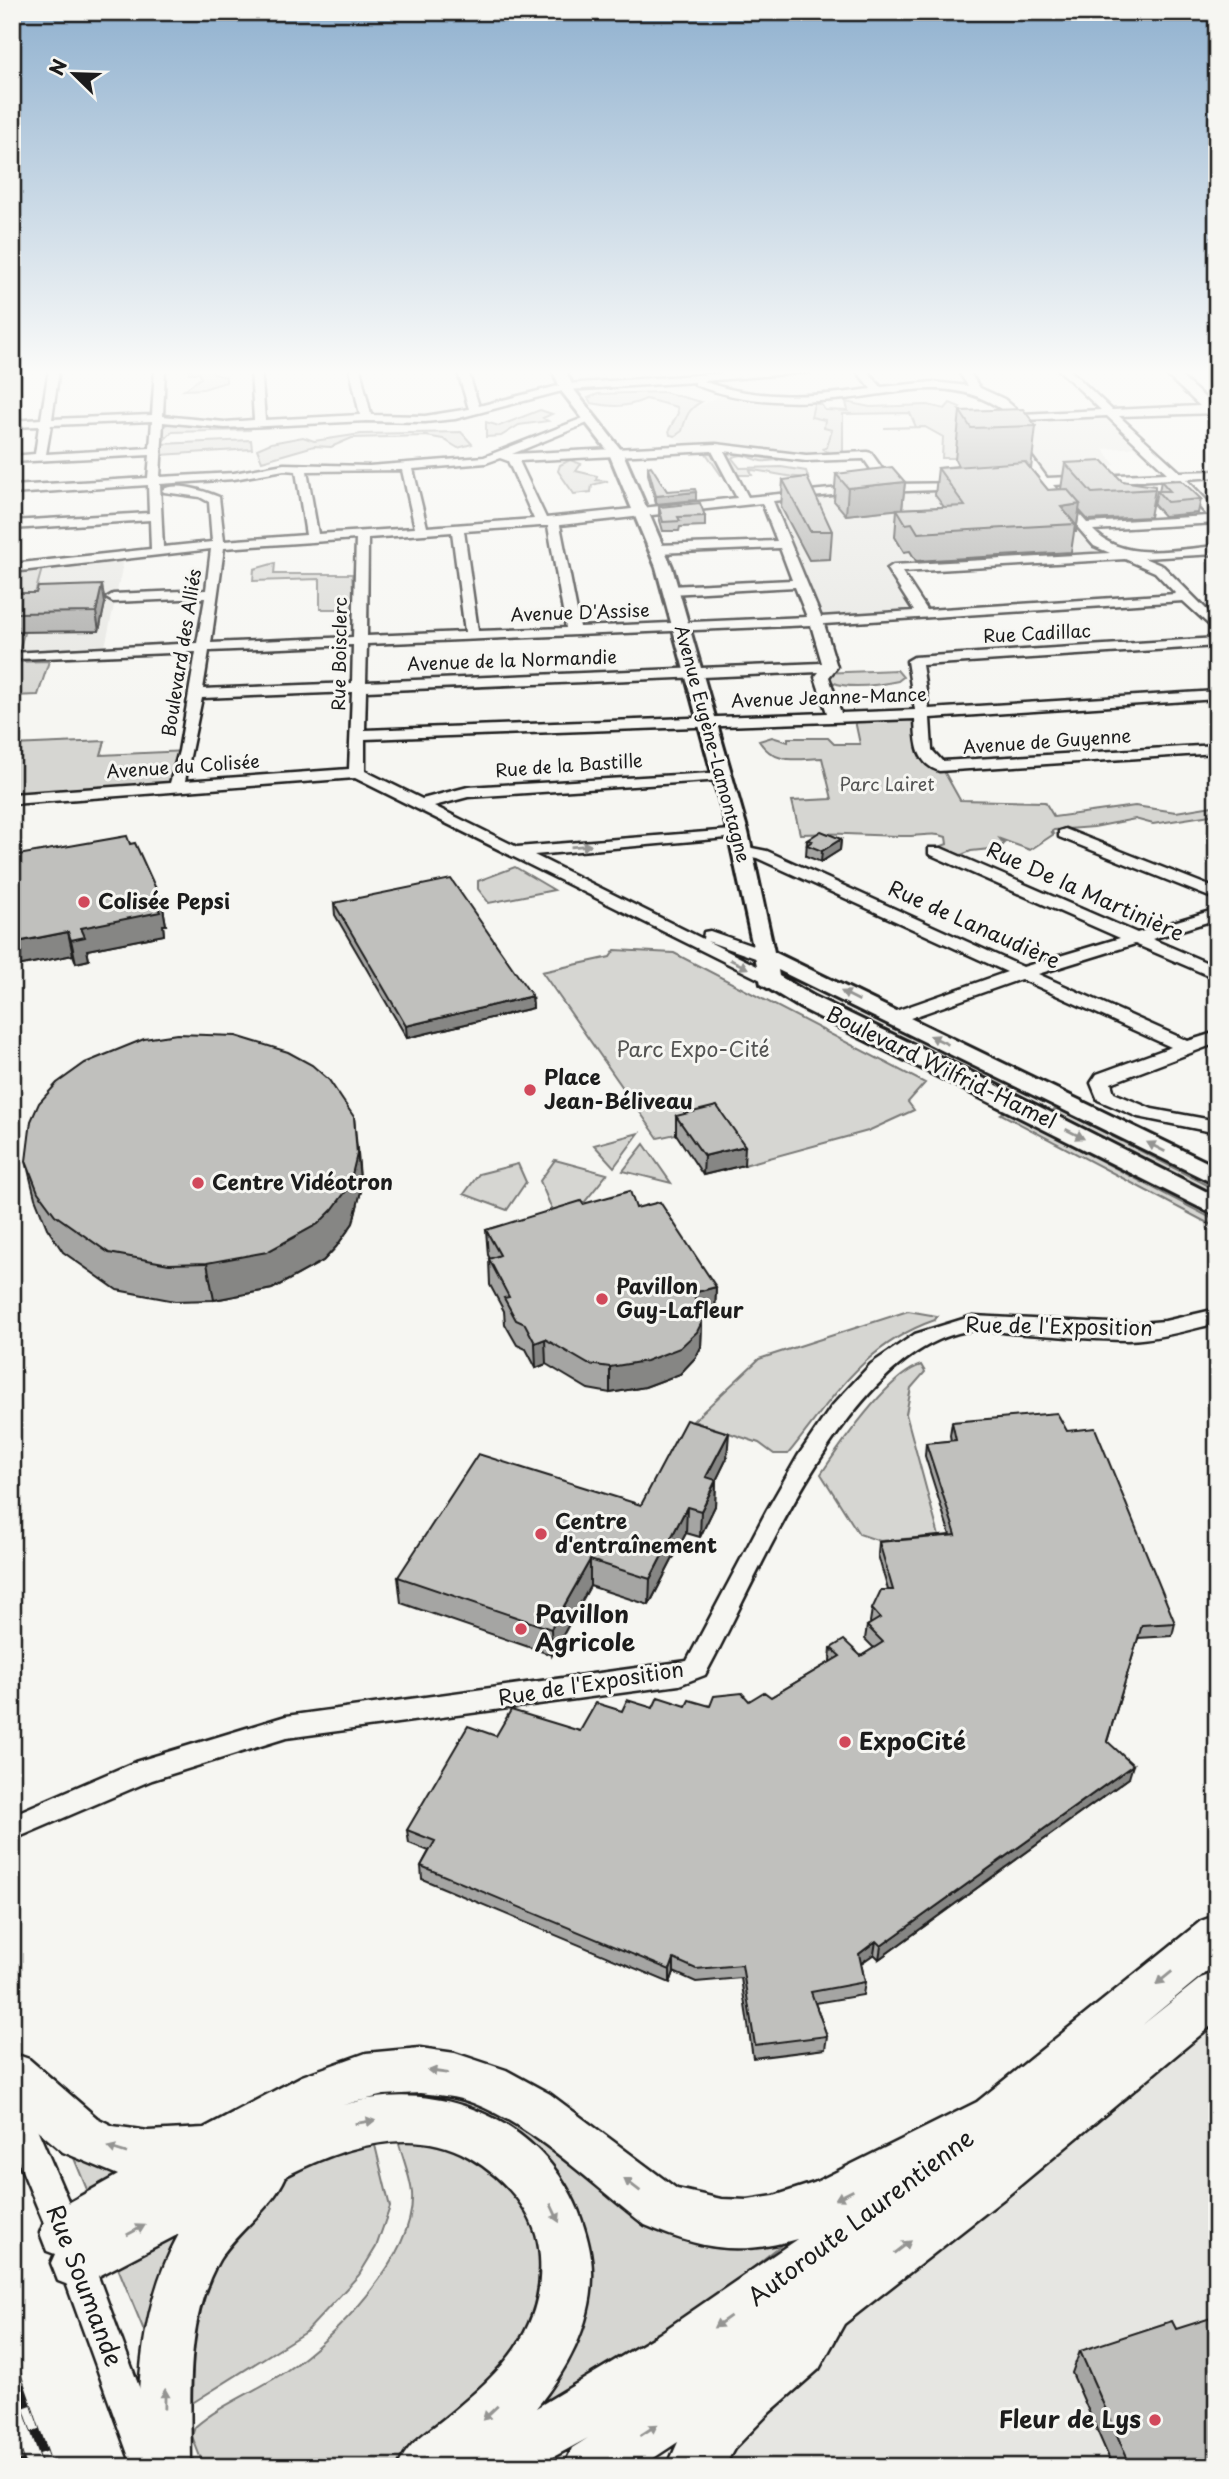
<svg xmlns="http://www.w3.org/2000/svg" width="1229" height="2479" font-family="'Playpen Sans',sans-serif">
	<rect width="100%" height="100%" fill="#f6f6f2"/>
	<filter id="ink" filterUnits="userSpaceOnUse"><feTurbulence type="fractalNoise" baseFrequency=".0143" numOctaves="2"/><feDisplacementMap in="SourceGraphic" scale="14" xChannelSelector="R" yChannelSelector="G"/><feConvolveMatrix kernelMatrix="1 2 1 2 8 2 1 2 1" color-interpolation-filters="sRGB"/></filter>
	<g filter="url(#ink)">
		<path fill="#e6e6e2" d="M730,391l88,6 8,17h16l1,42 -37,2 -113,-10 -21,-12 11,-22z
			M1110,414l36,33 -43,2 12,16 -15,1 8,13 -63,3 53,61 27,12 -231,14 29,45 -108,7 -49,-122 43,-5 234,-12 -27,-38 3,-27z
			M125,555l-21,96 -86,4 25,-90z
			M1217,1993v474h-523l21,-37z"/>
		<path fill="#d6d6d2" stroke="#797977" stroke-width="2" d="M189,369h23l2,5 12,3v5l-23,7 -19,1 17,-12 -2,-5h-10z
			M664,392l37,10c-13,7 -15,15 -19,29l-7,5 -5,-1 -1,-5 9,-17 -1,-6 -31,-8c-20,9 -34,8 -55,4l-3,-5 10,-4z
			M846,402l24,5 58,-2 17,4 5,-6 10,4 -2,2 9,5 -3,44h-22l1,-21 -18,-10 -41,1 32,-1 -6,-14 -67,1v42l-7,1 -13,-8 4,-2 5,-17 -8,-2 1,-8 -14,-3 3,-13h7l4,6 23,1z
			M540,410l12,4 -9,4 5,3 -29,4 -18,11 -15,1v-15l13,4z
			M176,422l75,5 -1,3 -78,2 -8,8 -6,-1 3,-13z
			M461,432l11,12 -14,4 -15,-9 -17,-3 -74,2 -21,9 -17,-1 -52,15 -5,-12 14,-6 32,-6 11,4 47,-7z
			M251,440l1,9 -91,6 -1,-11z
			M703,449l76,11c-5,0 -13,2 -18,1 -11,-2 -18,-10 -29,-3l8,10 41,-1 25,4 2,6c-19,2 -38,-6 -58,-7l2,5h-31z
			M570,460l11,4 -5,7 21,5 -1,4 12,1 -16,4 -1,7 -17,2 -16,-23 2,-6z
			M275,563l-1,11h78l2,35h-34v-30l-67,2 1,-12z
			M43,565l-27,97 33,-1 -11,34 -26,1v-128z
			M897,670l6,7 -5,4c-18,4 -67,12 -76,-8z
			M923,714l-1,18 38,68 85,2 9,15 81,-11 41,6 36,-6 5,8 -64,10 -18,-5 -41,8 -40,3 -3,2 3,2 -24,16 -30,-11 4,5 -4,4 -29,3 -12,5 -25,-7 13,-5 -1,-7c-11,-5 -25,-1 -37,-1 -37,0 -73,-4 -109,-2l-8,-33 40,-2 -10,-41c-27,1 -47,7 -63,-17l13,-4 16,5v-4h40l6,6h26l-6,-28z
			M105,741l-4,14 85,-4 -10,36 -164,13v-55z
			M515,867l39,23 -65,13 -11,-14v-8z
			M615,950l59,3 251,130 -17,19 6,8 -46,21 -124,34 -28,-40 -58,13 -116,-166 68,-15z
			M1057,1108l160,82v7l-165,-86z
			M1006,1111l211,110v7l-216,-114z
			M639,1133l-25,34 -20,-22z
			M644,1144l27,39 -48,-12z
			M555,1160l52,14 -32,40 -19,5 -16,-38z
			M518,1164l8,18 -19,28 -43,-16 15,-20z
			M908,1311l29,5 -2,4c-72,25 -101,77 -147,134h-14l-15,-11 -66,-22 66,-62z
			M921,1365l4,7 -14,16 -5,26 33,122 -59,5 -21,-7 -38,-60c20,-30 67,-99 100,-109z
			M385,2093h47l48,12 297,136 3,5 -56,45 -114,78 -147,89 61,-56 41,-201 -177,-97z
			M397,2136l72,15 53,47 16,38 5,37 -4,34 -31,66 -107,94h-197l-12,-31 3,-9c26,-23 62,-36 91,-56 48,-32 130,-115 126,-178 -2,-19 -11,-39 -15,-57z
			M373,2137l17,70 -14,40 -17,28 -52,56 -121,76 -9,-46 26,-94 83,-94z
			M69,2146l78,23 -57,28z
			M214,2200l-63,132 -6,1 -29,-70z"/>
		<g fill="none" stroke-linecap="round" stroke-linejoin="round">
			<defs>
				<path id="minor" d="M49,369h10l-7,50 100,-4 3,-46h10l-2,47 62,6 29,-2 -3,-51h10l4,51 95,-5 -10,-46h10l11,46 54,1 44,-7 -12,-40h10l12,37 87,-22 222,-15h58l-143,12c53,20 114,16 168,8l-16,-20h11l15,18 52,-5 35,4 -11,-17h10l13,19 24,11 18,15 79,-4 -43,-41h11l43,41 88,-4 -40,-37h12l41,36h4v8l-98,3 61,56 37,-1v6l-31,2 31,32v12l-124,7c30,33 84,19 124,16v8l-73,4 19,8 54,54v12l-34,-31 -359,23 13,43 -8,10 12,36 74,-3 -8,-49 7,-4 303,-19v8l-295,19 7,44 288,-18v8l-287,19 2,32 10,11 275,-16v8l-278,18c-24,-8 -23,-31 -24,-52l-550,20v32l57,28 46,-12 260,-15 3,3 -8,5 -255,17 -34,9 83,41 227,-18 2,3 -8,5 -204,18 169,84 1,-7 6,-1 60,21 3,4 -3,4 -6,1 -57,-20 68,34 3,4 -9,5 -414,-206 -343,26v-10l158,-11 9,-32 17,-99 -178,7 -5,-1 -1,-5 185,-10 8,-45 -92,4 -7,-4 7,-4 93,-4 5,-41 -199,23v-8l139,-15 -1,-29 -138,9v-8l137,-8 -1,-28 -136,9v-8l136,-8 2,-23 -138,7v-6l23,-2 4,-28 -27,1v-6l29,-2zM695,382v3c44,17 93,19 139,15 66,-5 122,-30 179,18l-3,26 26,35 -25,2v4h30l53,61 16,7 -217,12 -6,4 27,42 -93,6 -48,-116 79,-8 113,-4 6,-4 -2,-2 -76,1 -22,-31 -4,-1 -61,3 -90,-11 -204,10 83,-34 1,-2 -5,-3 -107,42 -115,9 -85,-2 -50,9 -74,4 3,-55 62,6 141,-7 59,1 30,-3 111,-29zM1107,416l60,57 -120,5 -25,-34 2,-24zM152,421l-2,27 -104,6 5,-29zM712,451l25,47 -191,20 -27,-57zM724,451l82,10 58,-2 17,25 -133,13zM500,458l8,3 26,58 -107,8 -14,-58 73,-6zM284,470l12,1 10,64 -82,6 -5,-44c-14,-6 -44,-16 -57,-7l2,2 36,5 9,5 3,40 -49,5 -3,-63 74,-5zM402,470l13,58 -97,6 -11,-63zM1174,479l34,37 -121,7 -34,-38zM762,503l15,38 -120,4 -6,4 6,4 123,-5 12,32 -122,6 -6,4 6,4 125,-7 12,30 -227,10 -20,-102zM540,526h8l18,102 -88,3 -14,-100zM452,532l13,100 -98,4 1,-98zM356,539l-3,98 -142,6 13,-95zM1125,559l30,13 21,22 -249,16 -25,-38zM811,625l11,38 -456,19 1,-38zM353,645l-1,38 -149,6 6,-38zM819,672l-4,5 12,36 -462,17 1,-39zM352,692l-3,77 -164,12 17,-83z
					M1065,829l152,60v11l-158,-63v-6z
					M742,846l25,5 256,116 97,-29 -191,-84v-6h12l196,85 80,-24v10l-65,20 65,28v12l-82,-35 -97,30 150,67 29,-9v11l-106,40 3,10 38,16 65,12v12l-79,-16 -40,-17 -7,-17 6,-9 74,-27 -150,-68 -122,43h-12l-3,-4 3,-4 120,-42 -250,-114 -21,-4 -2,-3z
					M1217,1309v14c-29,7 -59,16 -89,17 -38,0 -78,-5 -117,-7 -12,-1 -25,-4 -37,-3 -127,15 -214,247 -269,345l-26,10 -393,53 -134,42 -140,60v-25l123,-53 151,-46 401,-55 80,-151 31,-54 34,-50 39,-42 44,-30 58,-18 155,8 37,-3z
					M12,2092l11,4 59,137 83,224 -4,10h-28l-4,-10 -81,-224 -36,-87z"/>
				<path id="major" d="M552,369h13l10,22 47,60 50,116 76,265 26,120 443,215v18l-439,-215 1,6 36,21 164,79 238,121v19l-418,-209 -38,-23 -33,-152 -72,-265 -48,-116 -46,-59z"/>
				<path id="highway" d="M1217,1915v48l-76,63 60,-48 16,-6v49l-211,176 -162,127 -25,45 -49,43 -36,37 -10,18h-57l11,-25 -38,25h-76l8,-19 16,-10 -53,29h-137c11,-26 25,-31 47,-49 54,-44 100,-86 95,-161 -2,-43 -35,-79 -71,-100 -57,-33 -129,-9 -183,19 -14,33 -48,53 -67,84 -35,61 -28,139 -28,207h-54c1,-82 2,-159 42,-233l-103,54 -18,-7 -7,-18 4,-9 -8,-3 -7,-18 7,-18 71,-40 -55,-23 -51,-44v-55l17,6 68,59 16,8 35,5 56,-3 98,-52 64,-23 54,-5 35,5 51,17 44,24 127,95 44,10 27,1 26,-4 40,-13 163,-81 224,-181zM420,2093c18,2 36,3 53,10 61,23 120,82 172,122 55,24 93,31 152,14l-138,95 -123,74c30,-36 55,-82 56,-130 1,-23 -6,-47 -14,-68 -38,-92 -141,-133 -235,-105l41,-10z"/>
			</defs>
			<use href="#minor" stroke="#1c1c1c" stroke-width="5"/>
			<use href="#major" stroke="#1c1c1c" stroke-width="6"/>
			<use href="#highway" stroke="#1c1c1c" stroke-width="5"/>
			<use href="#minor" fill="#f6f6f2" fill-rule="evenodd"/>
			<use href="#major" fill="#f6f6f2" fill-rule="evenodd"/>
			<use href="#highway" fill="#f6f6f2" fill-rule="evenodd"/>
			<defs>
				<path id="rail" d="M12,2362l36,105
					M12,2437l10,30"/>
			</defs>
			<use href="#rail" stroke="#1c1c1c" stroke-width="10"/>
			<use href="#rail" stroke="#f6f6f2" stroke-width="8" stroke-dasharray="24" stroke-linecap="butt"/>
		</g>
		<path fill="#a5a5a3" stroke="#1c1c1c" stroke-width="2" d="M960,411l76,15 -5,43 17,21 13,-1 4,-26 57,18 33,8 -5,28 -62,3 -9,-10 -3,22h-2l-3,20 -155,9 -6,-10 -6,1 -9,-15 2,-28 -51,6 -12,-14 2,-27 69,8 -3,27 42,-2 -9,-12 3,-27 20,-2 -3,-6z
			M648,467l19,24 29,9 -40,4 -8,-30z
			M783,480l49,51 -2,28 -21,1 -28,-53z
			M1161,481l40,18 -3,14 -34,3 -10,-11 3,-14h2z
			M659,507l46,9v10l-25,1 -1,4h-16l-4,-14z
			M12,593l93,10 -6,28 -82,1 -5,12z
			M841,839l-1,11 -19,12 -15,-6 1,-16z
			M130,844l32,58 4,23h-3l1,10 -77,15 2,10 -13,3 -3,-8 -61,12z
			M334,903l198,93 1,12 -126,30 -72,-123z
			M676,1116l68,49 -41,10 -27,-41z
			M358,1153l3,38 -8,32 -17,24 -13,14 -51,28 -58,11 -39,1 -58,-11 -54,-38 -16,-24 -12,-30 -9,-37z
			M583,1204l53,4 80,79 -1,25 -14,4 1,6 -1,25 -5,10 -16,17 -35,13 -35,6 -22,-4 -42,-25 -10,4 -10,-19 -9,-4 -12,-21 -1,-13 -14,-26 -1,-26h1l-2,-4 -2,-25z
			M952,1422l223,201 -3,13 -34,2 -31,104 22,36 -250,181 -5,-5 -13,9 4,19 -2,13 -48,8 12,33 -2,13 -72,9 -12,-80 -45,4 -22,-10 -4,11 -248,-104 -1,-13 8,-15 -20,-8 -2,-13 89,-94 84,-5 42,-20 64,-5h24l39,-5 22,-4 59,-35v-1l1,-13 30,8 13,-8 -9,-9 2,-13 4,-2 -1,-2 2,-13 16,-19 -10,-35 1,-13 71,-7 -25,-79 1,-13 25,-2 -1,-6z
			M727,1458l-11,22 -1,26 -15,31 -14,-4 -37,72 -59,-19 -38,69 -151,-52 -3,-26 243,-72z
			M1176,2329l41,138h-104l-41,-94 8,-22z"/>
		<path fill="#868684" stroke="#1c1c1c" stroke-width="2" d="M905,482l-3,27 -56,6 2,-27z
			M696,492v8l-40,4v-8z
			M1080,504l-4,28h-2l1,-8 -14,-17z
			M102,585l3,18 -6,28 -3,-19z
			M13,613l4,19 -5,12v-30z
			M841,839l-1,11 -19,12 1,-11z
			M162,902l4,23h-3l1,10 -77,15 2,10 -13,3 -5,-23 10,-12z
			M68,932l5,23 -61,12v-24z
			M532,996l1,12 -126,30 -1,-12z
			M354,1117l7,74 -8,32 -17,24 -13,14 -51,28 -58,11 -7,-37z
			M745,1146l-1,19 -41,10 1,-19z
			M716,1287l-1,25 -22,6v-25z
			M702,1322l-1,25 -5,10 -16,17 -35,13 -35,6v-26z
			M545,1339l1,25 -10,4 -1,-25z
			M729,1433l-2,25 -22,45 1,-26z
			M716,1480l-1,26 -15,31 1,-26z
			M687,1507l-1,26 -37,72 1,-26z
			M590,1560v26l-38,69 -1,-26z
			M1133,1765l-4,13 -250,181 2,-13z
			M876,1941l-2,13 -17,12 2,-12z
			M674,1959v13l-4,11v-13z"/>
		<path fill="#c0c0bd" stroke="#1c1c1c" stroke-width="2" d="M1023,409l13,17 -65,2 -11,-17z
			M1103,461l19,20 33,5v3l-63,4 -27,-30z
			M1025,462l23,28 19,-1 13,15 -19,3 14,17 -157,9 -6,-10 -6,1 -9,-15 68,-3 -27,-38z
			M651,466l16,25 28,-2 1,3 -40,4 -8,-29z
			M892,467l13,15 -57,6 -12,-14z
			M807,477l25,54h-22l-27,-51z
			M1181,480l20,19 -34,3 -10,-11h13l-9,-10z
			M700,503l5,13 -27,1 2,4 -17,1 -4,-15z
			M102,585l-6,27 -83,1 -1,1v-21h24l2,-6z
			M821,831l20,8 -19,12 -15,-6 5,-4 -5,-1z
			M127,836l3,8 5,-1 27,59 -6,1 4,9 -79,16 4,9 -14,3 -3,-8 -56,11v-87z
			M451,879l81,117 -126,30 -72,-123z
			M177,1034l59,2 52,16 24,13 17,15 25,37 3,37 -8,33 -17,23 -14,14 -51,28 -60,11 -38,1 -60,-11 -54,-38 -17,-23 -12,-31 5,-40 8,-18 18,-20 28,-20 59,-24z
			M717,1106l28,40 -41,10 -28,-40z
			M630,1191l6,17 24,-6 56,85 -23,6 9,29 -5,10 -17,16 -34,13 -36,6 -22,-3 -43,-25 -10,4 -10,-19 -9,-4 -12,-22 5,-1 -20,-38 11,-4 -14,-25 95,-29 2,3z
			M1057,1413l10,18 28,-3 80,195 -33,2 -35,116 26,24 -252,181 -5,-5 -17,13 6,28 -54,10 16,44 -72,9 -13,-80 -46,4 -22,-10 -4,11 -249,-104 14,-25 -28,-11 61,-104 28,10 15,-26 69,21 16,-28 26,8 5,-11 26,8 5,-11 28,9 3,-6 21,6 4,-10 28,-3 7,8 15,-9 7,5 69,-41 -9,-8 13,-8 17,16 22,-14 -16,-16 13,-8 -8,-9 9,-19h12l-14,-48 77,-7 -30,-92 30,-3 -4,-18z
			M686,1420l43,13 -23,44 10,3 -15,31 -14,-4 -37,72 -60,-19 -39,69 -153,-52 80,-123 163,51z
			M1217,2316v151h-86l-51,-116 92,-30 4,8z"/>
		<defs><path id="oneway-solid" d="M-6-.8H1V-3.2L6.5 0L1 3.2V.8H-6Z" transform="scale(1.75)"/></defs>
		<g fill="#949492">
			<use href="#oneway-solid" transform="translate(581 846) rotate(-5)"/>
			<use href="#oneway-solid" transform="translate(739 964) rotate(27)"/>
			<use href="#oneway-solid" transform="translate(850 996) rotate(-153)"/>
			<use href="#oneway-solid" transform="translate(939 1040) rotate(-154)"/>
			<use href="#oneway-solid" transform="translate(1075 1134) rotate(27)"/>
			<use href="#oneway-solid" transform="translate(1156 1147) rotate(-153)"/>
			<use href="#oneway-solid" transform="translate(1164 1978) rotate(141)"/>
			<use href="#oneway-solid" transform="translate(438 2072) rotate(-172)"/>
			<use href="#oneway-solid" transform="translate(365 2122) rotate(-9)"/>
			<use href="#oneway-solid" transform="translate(117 2150) rotate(-163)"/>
			<use href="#oneway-solid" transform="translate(632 2185) rotate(-143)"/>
			<use href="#oneway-solid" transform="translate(844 2195) rotate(153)"/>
			<use href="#oneway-solid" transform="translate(555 2213) rotate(65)"/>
			<use href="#oneway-solid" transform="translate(136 2230) rotate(-28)"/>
			<use href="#oneway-solid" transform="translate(903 2247) rotate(-37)"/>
			<use href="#oneway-solid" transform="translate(722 2322) rotate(145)"/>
			<use href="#oneway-solid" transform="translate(165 2399) rotate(-89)"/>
			<use href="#oneway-solid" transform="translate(490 2413) rotate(137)"/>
			<use href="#oneway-solid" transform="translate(649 2430) rotate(-33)"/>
		</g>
	</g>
	<linearGradient id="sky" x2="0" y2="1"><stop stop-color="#90b1cf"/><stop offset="0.52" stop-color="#fbfbf9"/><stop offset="1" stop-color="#fbfbf9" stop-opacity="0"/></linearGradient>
	<rect width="1229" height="716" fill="url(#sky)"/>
	<g fill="#d1495b" stroke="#f6f6f2" stroke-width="2.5">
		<circle cx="84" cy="902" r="7"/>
		<circle cx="530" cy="1090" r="7"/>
		<circle cx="198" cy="1183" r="7"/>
		<circle cx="602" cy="1299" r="7"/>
		<circle cx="541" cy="1534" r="7"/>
		<circle cx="521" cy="1629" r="7"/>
		<circle cx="845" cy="1742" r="7"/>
		<circle cx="1155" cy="2420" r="7"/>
	</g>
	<g text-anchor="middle" stroke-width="6" stroke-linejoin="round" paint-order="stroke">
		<g font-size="18" fill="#1c1c1c" stroke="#f6f6f2">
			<text transform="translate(580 613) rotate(-2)" y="6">Avenue D'Assise</text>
			<text transform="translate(1037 634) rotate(-3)" y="6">Rue Cadillac</text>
			<text transform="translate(182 653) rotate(-81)" y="6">Boulevard des Alliés</text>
			<text transform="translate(340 654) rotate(-89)" y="6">Rue Boisclerc</text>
			<text transform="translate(512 661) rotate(-2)" y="6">Avenue de la Normandie</text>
			<text transform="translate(829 698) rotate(-2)" y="6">Avenue Jeanne-Mance</text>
			<text transform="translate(1047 742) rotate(-4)" y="6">Avenue de Guyenne</text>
			<text transform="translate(712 744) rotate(75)" y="6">Avenue Eugène-Lamontagne</text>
			<text transform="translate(569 766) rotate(-4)" y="6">Rue de la Bastille</text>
			<text transform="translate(183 767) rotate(-4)" y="6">Avenue du Colisée</text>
		</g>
		<g font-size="18" fill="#545453" stroke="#f6f6f2">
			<text x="887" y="791">Parc Lairet</text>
		</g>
		<g font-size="21" fill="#1c1c1c" stroke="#f6f6f2">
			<text transform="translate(1085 892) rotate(24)" y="7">Rue De la Martinière</text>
			<text transform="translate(974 925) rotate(24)" y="7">Rue de Lanaudière</text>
			<text transform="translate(941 1068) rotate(26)" y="7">Boulevard Wilfrid-Hamel</text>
			<text transform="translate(1059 1327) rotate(1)" y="7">Rue de l'Exposition</text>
			<text transform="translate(591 1684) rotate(-9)" y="7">Rue de l'Exposition</text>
		</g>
		<g font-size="21" font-weight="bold" fill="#1c1c1c" stroke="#f6f6f2" text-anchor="start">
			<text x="98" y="909">Colisée Pepsi</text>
			<text x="544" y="1085">Place<tspan x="544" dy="24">Jean-Béliveau</tspan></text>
			<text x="212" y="1190">Centre Vidéotron</text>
			<text x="616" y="1294">Pavillon<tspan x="616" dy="24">Guy-Lafleur</tspan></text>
			<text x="555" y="1529">Centre<tspan x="555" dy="24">d'entraînement</tspan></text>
		</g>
		<g font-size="21" fill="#545453" stroke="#f6f6f2">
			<text x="693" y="1057">Parc Expo-Cité</text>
		</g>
		<g font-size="24" font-weight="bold" fill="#1c1c1c" stroke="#f6f6f2" text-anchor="start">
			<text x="535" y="1623">Pavillon<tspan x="535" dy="28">Agricole</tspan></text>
			<text x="859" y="1750">ExpoCité</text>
			<text x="1141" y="2428" text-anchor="end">Fleur de Lys</text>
		</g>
		<g font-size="24" fill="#1c1c1c" stroke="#f6f6f2">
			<text transform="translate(861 2218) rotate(-37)" y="8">Autoroute Laurentienne</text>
			<text transform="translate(84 2286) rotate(69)" y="8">Rue Soumande</text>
		</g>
	</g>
	<rect width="1229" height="2479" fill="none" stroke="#f6f6f2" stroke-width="42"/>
	<rect x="21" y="21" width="1187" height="2437" fill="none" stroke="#1c1c1c" stroke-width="2.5" filter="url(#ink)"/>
	<g transform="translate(74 74) rotate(293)" stroke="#f6f6f2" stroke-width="5" paint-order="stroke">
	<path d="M0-5L12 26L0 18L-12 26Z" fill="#1c1c1c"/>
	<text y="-10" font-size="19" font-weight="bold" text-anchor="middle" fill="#1c1c1c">N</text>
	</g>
</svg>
